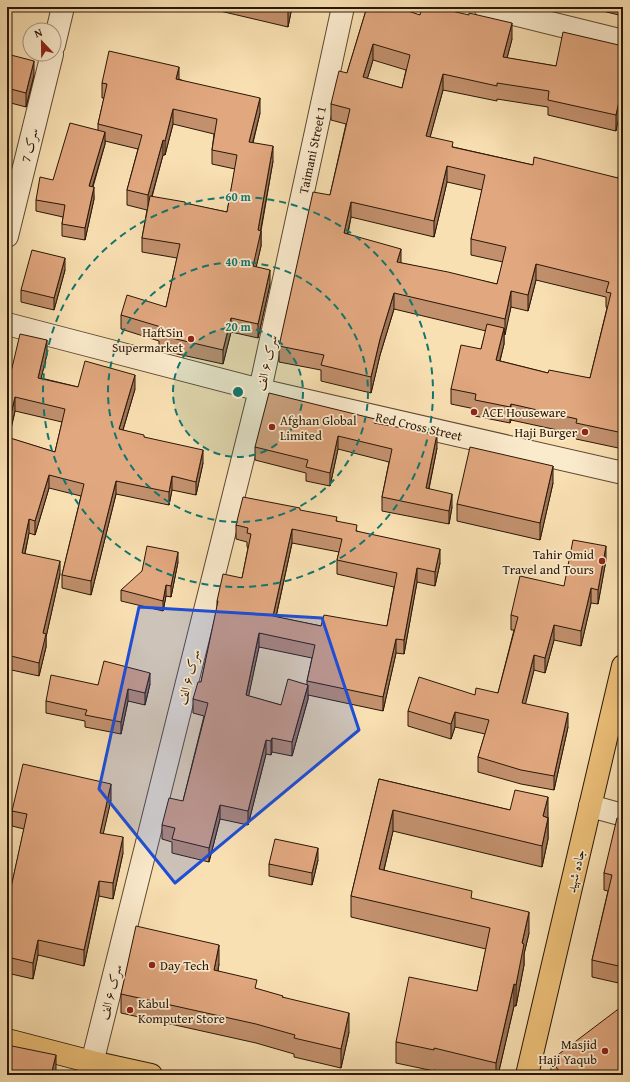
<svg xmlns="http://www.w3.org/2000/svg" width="630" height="1082" font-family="'Gentium Book Plus',Amiri,serif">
	<rect width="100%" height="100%" fill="#f9e0b2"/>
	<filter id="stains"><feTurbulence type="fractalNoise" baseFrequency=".005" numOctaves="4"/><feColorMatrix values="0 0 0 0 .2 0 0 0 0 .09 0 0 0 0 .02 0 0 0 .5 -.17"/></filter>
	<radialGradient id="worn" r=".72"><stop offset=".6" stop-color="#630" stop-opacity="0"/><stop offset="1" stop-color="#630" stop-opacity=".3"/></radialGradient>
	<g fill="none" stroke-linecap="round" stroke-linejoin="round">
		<defs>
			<path id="minor" d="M485,7l138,34
				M54,45l9,-38
				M7,236l45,-182
				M7,324l253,66 363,83
				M590,806l33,9
				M89,1075l171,-685 83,-383"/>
			<path id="major" d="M7,1040l85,22 59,13
				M527,1075l96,-409"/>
		</defs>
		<use href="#minor" stroke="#5e4932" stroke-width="24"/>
		<use href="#major" stroke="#2a1707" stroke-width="24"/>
		<use href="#minor" stroke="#fbebcd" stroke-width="22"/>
		<use href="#major" stroke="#ecc079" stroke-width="22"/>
	</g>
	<path fill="#c2906d" stroke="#2a1707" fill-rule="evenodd" d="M176,7h12l-1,3z
		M220,7h72l-4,20 -68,-16z
		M367,7l53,8 92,24 -5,19 49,8 67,-20 -7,85 -68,-16v-8l-51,-8v2l-54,-11 -13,47 23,10 80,18 85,13 5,-8v279l-47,-10v-5l-65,-14 -1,3 -35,-7v-7l-24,-5v-15l30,-40 5,-18 -92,-22 -14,46 -9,38 -50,-12v-11l-42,-8v-16l51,-151 16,-71 -15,-4v-16l16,-31zM373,60l33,10 -4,18 -35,-9zM447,182l35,8 -11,49v16l32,7 -6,22 -96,-21 -53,-29 3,-17 83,20zM536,280l70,17v10l1,1 -17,70 -42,-5 -48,-12 4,-17v-9l7,-28 17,4z
		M586,7h37v9z
		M7,54l27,21 -8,32 -19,-5z
		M179,79l81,34 -7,30 20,18 -12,70v15l-5,21 14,17 -12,54 -27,-6 -8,32 -64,-14v-9l-38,-12v-14l45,-8 11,-49 -35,-6v-14l5,-28 -20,-5v-15l11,-41 -33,-8v3l-12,43 1,12 -9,41 -23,-4v-12l1,-7 -27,-6v-11l62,-70v-6l6,-26h-2v-15zM173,124l41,10 -2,16v14l23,5 -8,43 -75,-15 11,-42h2z
		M65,270l-11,40 -33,-8v-12z
		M47,354l-6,24 37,9 57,2 -12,41 21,7 59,26 -7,32 -24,-5 -3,15 -53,-11 -25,101 -29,-7v-13l19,-79 -32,-8 -14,47 -6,-2 -4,21 35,20 -14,63v10l-7,29 -32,-7v-298l4,1zM15,411l47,11 -7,30 -46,-14z
		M375,423l62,25 -8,41 23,18 -3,17 -67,-13v-14l7,-35 -51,-13 -8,37 -24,-5v-8l-51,-13v-13z
		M553,483l-13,57 -83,-19v-17z
		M300,511l37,10 20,10 83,32 -5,23 -18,-4 -13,72 -8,-1 -13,58 -75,-16v4l-16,57 -20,-4 -1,3 -5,-1 -18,71 -28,-6 -11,43 -37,-9v-11l-10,-3v-14l21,-24 21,-85 -11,-3v-14l8,-17 16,-74v-7l25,-23 6,-30 -1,-1v-5l-11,-3v-14zM292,543l47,9 -2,8v14l57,13 -7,39h-66l-45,-9zM259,647l53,11 -5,23v4l-26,20 -33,-9z
		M606,560l-8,44 -7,-1 -10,43 -27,-6 -9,33 -11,-3 -9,34 43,23 -14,63 -33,-6 -43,-12v-15l7,-23 -30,-7 -4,12 -43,-13v-15l67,-16 23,-2 16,-63h-3v-15l53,-29z
		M178,562l-7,35 -5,-1 -3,15 -42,-10v-11z
		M150,684l-5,21 -17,-4 -7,33 -36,-7v-6l-39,-8v-12l52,-16z
		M379,779l131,31 38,7v22l-6,28 -149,-36 -9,39 88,29 57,34 -5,21v11l-8,41h-2l-16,69h-41l-23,-5v1l-38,-8v-21l81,-51 9,-42 -135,-32v-21z
		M111,800l-8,33 20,20 -10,46 -14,-3 -15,70 -46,-11 -5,24 -26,-6v-67l17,-77 -12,-3v-15z
		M623,819v165l-31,-7v-17l16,-69 -4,-1v-17z
		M318,860l-6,25 -43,-9v-12z
		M219,964l-1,7 39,18 26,8 66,35 -8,36 -47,-11v-3l-38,-11 -135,-30v-19z
		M551,1060l72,15h-72z"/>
	<path fill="#9e7559" stroke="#2a1707" d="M288,7h4l-4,20z
		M512,23v16l-9,34v-16z
		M373,44v16l-10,33v-16z
		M34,61v14l-8,32v-14z
		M179,67v14l-3,-2z
		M443,74v16l-17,62v-16z
		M623,83v16l-7,32v-16z
		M260,98v15l-11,44v-15z
		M173,109v15l-8,31v-14z
		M105,132v12l-16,54v-12z
		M163,140v15l-15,55v-15z
		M273,146v15l-14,78 2,-8v15l-8,35v-15l5,-36z
		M447,166v16l-13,55v-16z
		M94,187v12l-9,41v-12z
		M351,202v15l-7,32v-16z
		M401,249v16l-4,-3z
		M65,258v12l-11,40v-12z
		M536,264v16l-8,31v-16z
		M270,270v14l-12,54v-14z
		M511,291v16l-6,28v-16z
		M394,293v16l-14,46 -9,38v-16l9,-38z
		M231,318v14l-8,32v-14z
		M504,328v16l-8,32v-16z
		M47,340v14l-9,37v-13z
		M135,375v14l-16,54v-14z
		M15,397v14l-8,33v-13z
		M511,404v16l-1,3v-16z
		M437,434v14l-11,54v-14z
		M338,436v13l-8,37v-13z
		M203,450v13l-7,32v-13z
		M553,466v17l-13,57v-17z
		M49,475v13l-14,47v-14z
		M172,476v14l-3,15v-13z
		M116,481v13l-25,101v-14z
		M452,494v13l-3,17v-13z
		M29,519v14l-7,34v-14z
		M292,529v14l-19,87v-14z
		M606,546v14l-8,44v-14z
		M440,549v14l-5,23v-14z
		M178,552v10l-7,35v-11z
		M60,561v13l-14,63v10l-7,29v-13l4,-30z
		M417,568v14l-13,72v-14z
		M166,585v11l-3,15v-10z
		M591,588v15l-10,43v-15z
		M554,625v15l-9,33v-15z
		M259,633v14l-13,62v-14z
		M396,639v14l-13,58v-14z
		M534,655v15l-12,48v-15z
		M150,673v11l-5,21v-12z
		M308,685v14l-16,57v-14z
		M128,689v12l-7,33v-12z
		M455,712v15l-4,12v-15z
		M568,713v14l-14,63v-14z
		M272,738v14l-1,3v-14z
		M266,740v14l-18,71v-14z
		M111,784v16l-11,48v-15z
		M548,797v21l-5,-2z
		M220,805v14l-11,43v-14z
		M393,810v21l-14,59v-21z
		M548,818v21l-6,28v-21z
		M123,837v16l-10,46v-16z
		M318,848v12l-6,25v-12z
		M99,881v15l-15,70v-16z
		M529,912v21l-5,21v11l-8,41v-21l6,-42z
		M38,940v15l-5,24v-16z
		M219,945v19l-5,26v-20z
		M514,984v22l-16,69h-2v-12z
		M349,1013v19l-8,36v-19z
		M56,1055v20h-5z
		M623,1071v4h-6z"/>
	<path fill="#e1a77f" stroke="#2a1707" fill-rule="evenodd" d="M277,7h11v3z
		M367,7h29l24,8 2,-8h12l35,8v-2l43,10 -9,34 53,9 7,-34 60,14v37l-7,32 -68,-15 1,-9 -52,-8v3l-54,-12 -17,62 27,6 -1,5 81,18 1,-8 84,21 2,-9 3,1v263l-47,-10 1,-4 -66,-15 -1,3 -35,-7 1,-6 -25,-5 10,-44 20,4 6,-25 17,4 -8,32 52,13 1,-3 41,8 21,-85 -5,-1 3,-10 -73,-18 -8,31 -17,-4 -6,28 -111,-26 -14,46 -9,38 -50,-12 3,-10 -45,-9 34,-154 17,3 20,-86 -19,-5 5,-21 3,-12 8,2zM373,44l37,11 -8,33 -39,-11zM447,166l38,9 -14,64 35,8 -9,37 -49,-12 -51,-10 4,-13 -57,-16 7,-31 83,19z
		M109,51l70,16 -3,12 84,19 -11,44 24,4 -15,84 3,1 -8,35 17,4 -12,54 -27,-6 -8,32 -64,-15 2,-8 -40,-12 6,-20 39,12 14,-63 -38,-6 8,-42 35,6v1l42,9 10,-57 -25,-5 5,-31 -44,-10 -8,32 -2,-1 -15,55 -21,-5 15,-55 -44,-11 9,-40 -5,-1z
		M7,54l27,7 -8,32 -19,-5z
		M70,123l35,9 -16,54 5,1 -9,41 -23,-4 3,-19 -29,-5 4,-23 13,3z
		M32,250l33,8 -11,40 -33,-8z
		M20,334l27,6 -9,38 40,9 7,-26 50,14 -16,54 25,6v2l59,13 -7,32 -24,-6 -3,16 -53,-11 -25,100 -29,-6 22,-91 -35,-9 -14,46 -6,-2 -7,34 38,8 -17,72 3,1 -7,29 -32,-8v-79l1,-6h-1v-133l48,15 10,-43 -50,-12 -8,34v-60l4,1z
		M269,393l106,26 -1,4 63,11 -11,54 26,6 -3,17 -67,-14 10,-48 -54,-13 -8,37 -24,-6 2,-7 -53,-13z
		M470,447l83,19 -13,57 -83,-19z
		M243,497l57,11v2l37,7 -1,4 21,4 -1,6 84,18 -5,23 -18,-4 -13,72 -8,-1 -13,58 -76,-16 8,-36 -56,-12 -13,62 35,10 7,-26 20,6 -16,57 -20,-4 -1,3 -5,-1 -18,71 -28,-6 -11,43 -37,-9 3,-11 -13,-3 7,-27 14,3 25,-98 -15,-4 5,-17h3l17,-81h-1l6,-27 19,4 9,-44 -4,-1 1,-5 -12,-3zM292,529l50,10 -5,21 60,13 -10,53 -63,-11 -3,11 -48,-10z
		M573,540l33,6 -8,44 -7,-2 -10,43 -27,-6 -9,33 -11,-3 -12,48 46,10 -14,63 -33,-6 -43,-13 11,-37 -34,-8 -4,12 -43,-13 11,-34 56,18 1,-7 22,5 20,-76 -7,-2 9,-39 44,10z
		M147,546l31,6 -7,34 -5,-1 -3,16 -42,-11 21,-19z
		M104,661l46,12 -5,20 -17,-4 -7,33 -36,-7 2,-5 -41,-9 5,-26 47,10z
		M23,764l88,20 -11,49 23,4 -10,46 -14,-2 -15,69 -46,-10 -5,23 -26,-6v-51l20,-92 -15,-3z
		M379,779l131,31 5,-20 33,7 -5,19 5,2 -6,28 -149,-36 -14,59 93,22 -1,7 58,14 -7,31 2,1 -8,41 -2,-1 -18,79 -62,-15v2l-38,-8 13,-65 68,14 13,-63 -139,-32z
		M617,818l6,1v148l-31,-7 20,-85 -8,-2z
		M275,839l43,9 -6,25 -43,-9z
		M136,926l83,19 -5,25 43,10 -2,8 28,8 -1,1 67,16 -8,36 -47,-11 1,-3 -39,-11 -135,-30z
		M621,1007l2,2v62l-6,4h-55l-11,-15z
		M7,1045l49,10 -5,20h-44z
		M105,1072l12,3h-12z"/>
	<path fill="#1d4ed8" fill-opacity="0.2" stroke="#1d4ed8" stroke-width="3" stroke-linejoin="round" d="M139,607l183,11 37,112 -184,153 -76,-94z"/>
	<circle cx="238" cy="392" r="65" fill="#0f766e" fill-opacity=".12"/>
	<g fill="none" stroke="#0f766e" stroke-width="2" stroke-dasharray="7 5">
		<circle cx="238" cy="392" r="65"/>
		<circle cx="238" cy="392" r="130"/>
		<circle cx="238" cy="392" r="195"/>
	</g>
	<g fill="#8f2418" stroke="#fbebcd" stroke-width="1.5">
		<circle cx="191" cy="339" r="4"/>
		<circle cx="474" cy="412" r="4"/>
		<circle cx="272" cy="427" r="4"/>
		<circle cx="585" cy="432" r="4"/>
		<circle cx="602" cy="561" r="4"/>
		<circle cx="152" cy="965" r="4"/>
		<circle cx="130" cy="1010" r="4"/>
		<circle cx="605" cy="1051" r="4"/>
	</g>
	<g text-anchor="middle" stroke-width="3.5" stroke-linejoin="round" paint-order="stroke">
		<g font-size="13" fill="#2a1707" stroke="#fbebcd">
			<text transform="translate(29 145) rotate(-76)" y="5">سرک 7</text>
			<text transform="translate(312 150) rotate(-78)" y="5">Taimani Street 1</text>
			<text transform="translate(266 363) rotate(-77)" y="5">سرک ۶ الف</text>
			<text transform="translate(419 426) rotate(13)" y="5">Red Cross Street</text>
			<text transform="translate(188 677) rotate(-76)" y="5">سرک ۶ الف</text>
			<text transform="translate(575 871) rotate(-77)" y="5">جاده شهید</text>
			<text transform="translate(110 992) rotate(-76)" y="5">سرک ۶ الف</text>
		</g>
		<g font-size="13" fill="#2a1707" stroke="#fbebcd" text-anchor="end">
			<text x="183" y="337">HaftSin<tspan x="183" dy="15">Supermarket</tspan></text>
			<text x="482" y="417" text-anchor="start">ACE Houseware</text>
			<text x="280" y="425" text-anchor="start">Afghan Global<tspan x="280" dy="15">Limited</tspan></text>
			<text x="577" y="437">Haji Burger</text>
			<text x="594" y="559">Tahir Omid<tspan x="594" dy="15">Travel and Tours</tspan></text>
			<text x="160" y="970" text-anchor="start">Day Tech</text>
			<text x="138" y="1008" text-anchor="start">Kabul<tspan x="138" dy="15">Komputer Store</tspan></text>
			<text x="597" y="1049">Masjid<tspan x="597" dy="15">Haji Yaqub</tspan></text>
		</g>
	</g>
	<circle cx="238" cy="392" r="6" fill="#0f766e" stroke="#fbebcd" stroke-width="2"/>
	<g font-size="12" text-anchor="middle" font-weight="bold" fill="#0f766e" stroke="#fbebcd" stroke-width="3.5" stroke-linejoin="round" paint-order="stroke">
		<text x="238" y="201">60 m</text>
		<text x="238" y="266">40 m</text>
		<text x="238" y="331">20 m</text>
	</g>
	<rect width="630" height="1082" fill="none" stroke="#f9e0b2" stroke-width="24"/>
	<rect x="8" y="8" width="614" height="1066" fill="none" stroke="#2a1707" stroke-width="2"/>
	<rect x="12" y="12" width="606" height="1058" fill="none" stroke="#2a1707"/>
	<g transform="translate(42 42) rotate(338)"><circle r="19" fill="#fbebcd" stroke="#a7967e"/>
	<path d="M0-3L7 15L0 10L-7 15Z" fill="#8f2418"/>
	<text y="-6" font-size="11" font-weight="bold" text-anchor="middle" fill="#2a1707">N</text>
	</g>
	<rect width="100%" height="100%" filter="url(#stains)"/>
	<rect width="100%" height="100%" fill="url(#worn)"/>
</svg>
